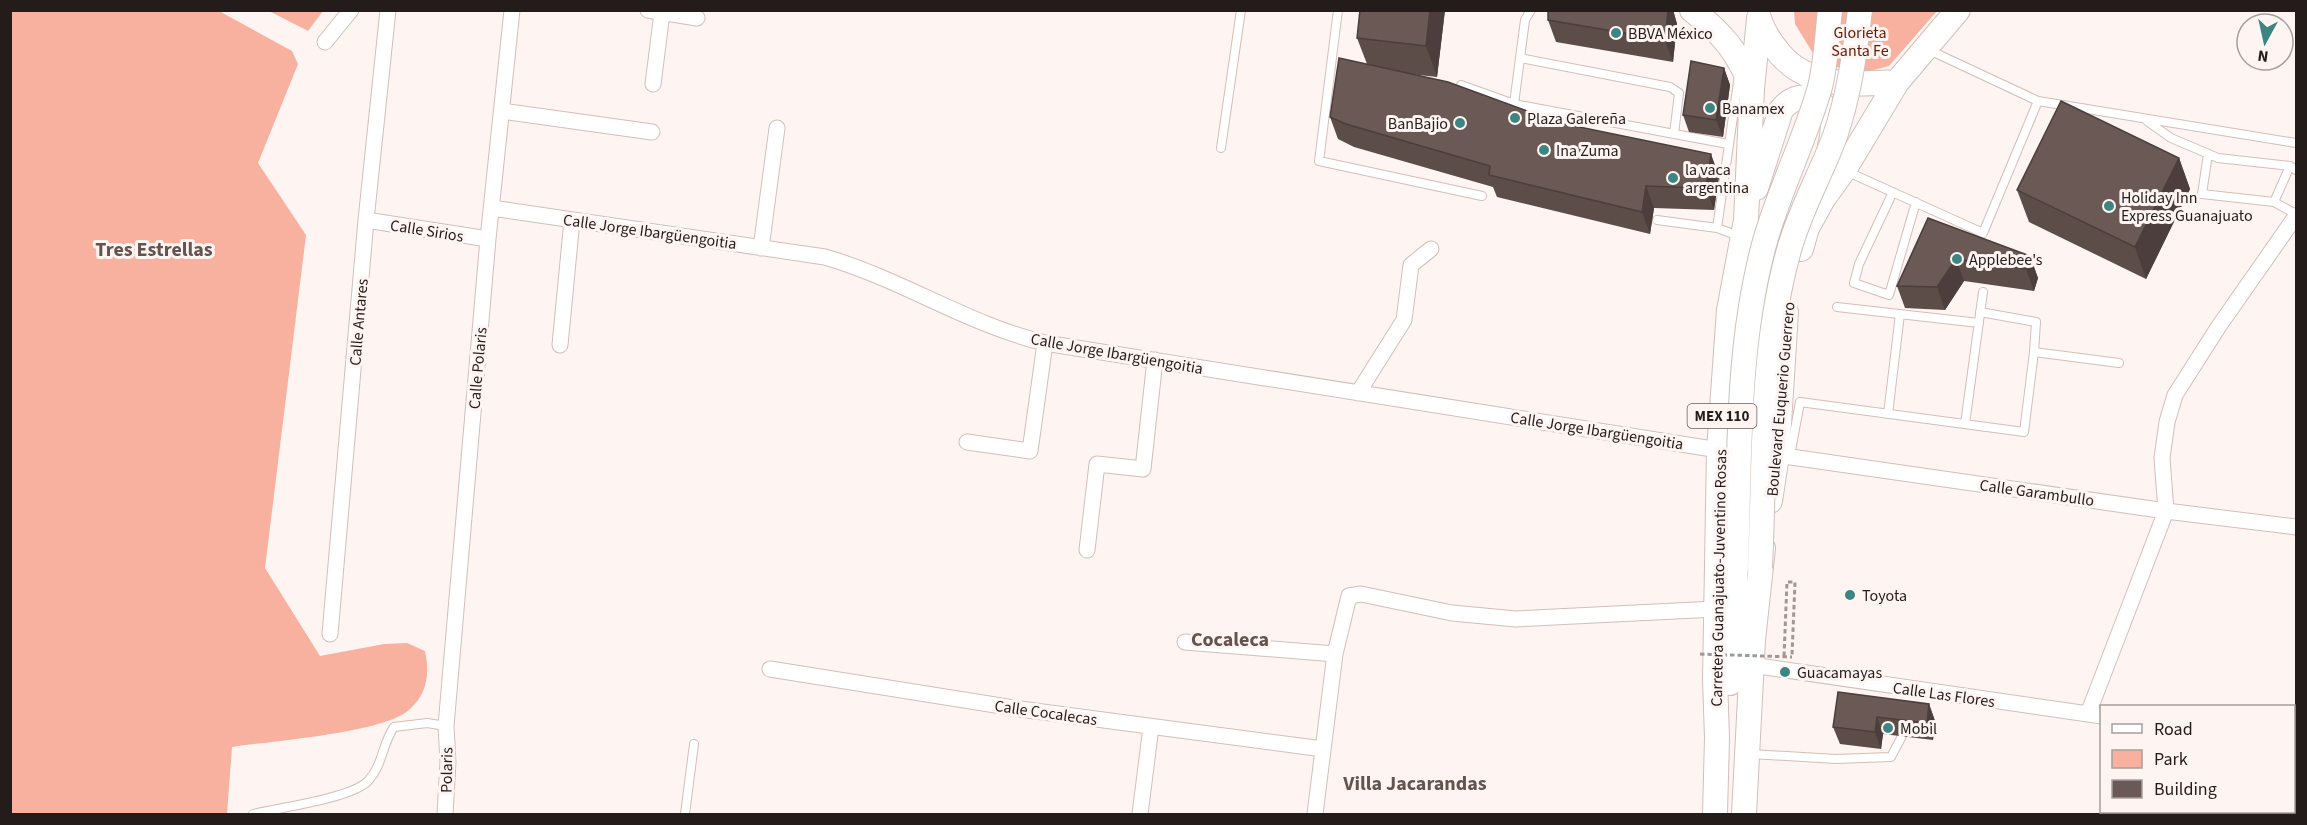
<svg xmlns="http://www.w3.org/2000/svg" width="2307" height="825" font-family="'Source Sans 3',sans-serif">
	<rect width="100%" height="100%" fill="#fef5f3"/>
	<path fill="#f7b19e" d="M10,11h209l73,40 6,13 -40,99 48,72 -41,333 55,88 64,-12 23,-1 18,8c5,23 2,43 -16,59 -26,23 -138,31 -177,37l-5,67h-216z
		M269,11l54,-1v1l-15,20z
		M1794,11h143l-48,55 -27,7 -43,-10 -24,-39z"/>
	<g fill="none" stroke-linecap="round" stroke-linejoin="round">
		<defs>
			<path id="lane" d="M1338,10l-19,151 163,35
				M1520,58l150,29 9,6 -5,41
				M1461,85l53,19 214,40
				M2038,101l258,42
				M1514,104l11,-84 6,-10
				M2147,121l24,17 47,20 72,8 6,4
				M1221,148l20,-138
				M2208,154l-6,40 72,8 22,12
				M1848,172l135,61 55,-132 -109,-51
				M1893,192l-34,72 -5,19 35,12 27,-93
				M2274,202l16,-36
				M1657,220l60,8 22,8
				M1717,228l22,-153
				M1837,307l142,16
				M1980,312l56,10 -2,30
				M1888,414l12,-100
				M1965,424l18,-132
				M1790,456l10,-54 224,30 10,-80 85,11
				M1751,754l85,5 55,-2 11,-21
				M253,814c26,-6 99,-16 115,-33 15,-16 14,-37 26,-54l33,-4 19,3
				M685,814l9,-70"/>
			<path id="street" d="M648,10l49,8
				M325,42l26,-32
				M653,84l9,-71
				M502,111l150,21
				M492,208l333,49c76,22 144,68 220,86l674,107
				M366,220l122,19
				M761,248l16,-120
				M560,345l12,-125
				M1358,393l46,-73 7,-55 20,-16
				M967,442l63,9 15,-108
				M1777,455l389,56 130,16
				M1087,550l10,-86 46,5 12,-109
				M330,634l36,-414 22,-210
				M1185,642l150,12
				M1752,665l350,51
				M770,669l250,40 303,40
				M2088,714l78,-203 -4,-53 5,-36 8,-27 44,-69 77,-110
				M2294,747h2
				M445,814l3,-52 -2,-36 42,-487 24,-229
				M1140,814l11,-87
				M1315,814l20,-160 14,-58 12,-2 91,19 64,6 200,-10"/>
			<path id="primary" d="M1692,10c31,24 45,41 60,77
				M1759,18c4,14 11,24 21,36 30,35 75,30 117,28
				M1756,188l25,-78c17,-22 45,-14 51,12 2,8 0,16 -2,24
				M1801,249l6,-21 16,-29 21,-29 53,-88 61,-72
				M1770,501l7,-46 9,-143
				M1730,683l6,-118
				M1715,814l2,-76 -2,-59 4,-229 10,-140 17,-90 6,-131 7,-70
				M1744,814l9,-174 10,-92"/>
		</defs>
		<use href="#lane" stroke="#d2beb8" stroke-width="10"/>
		<use href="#street" stroke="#d2beb8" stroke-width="17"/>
		<use href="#primary" stroke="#d2beb8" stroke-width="26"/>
		<path stroke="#a19896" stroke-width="3" stroke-dasharray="4.5 3" stroke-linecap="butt" d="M1784,656l3,-74h8l-3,73"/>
		<use href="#lane" stroke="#fff" stroke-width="8"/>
		<use href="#street" stroke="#fff" stroke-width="15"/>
		<use href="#primary" stroke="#fff" stroke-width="24"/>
		<defs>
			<path id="primary-bridge" d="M1736,565c4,-108 0,-219 29,-324 15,-53 40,-101 55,-154 6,-24 7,-52 10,-77
				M1760,568c5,-106 0,-215 29,-318 11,-40 32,-76 46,-114 14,-41 20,-83 25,-126"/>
		</defs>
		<use href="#primary-bridge" stroke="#d2beb8" stroke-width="26" stroke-linecap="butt"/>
		<path stroke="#a19896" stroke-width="3" stroke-dasharray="4.5 3" stroke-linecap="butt" d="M1700,654l92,3"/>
		<use href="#primary-bridge" stroke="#fff" stroke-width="24"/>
	</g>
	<path fill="#5c4d49" d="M1360,10h85l-8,67 -27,-3 309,102 -5,34 -60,-2 -4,26 -153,-37 -4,-10 -139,-40 -16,-8 -8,-22 37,-53 -10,-26z
		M1548,10h125l4,14 -4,38 -117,-20 -8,-22z
		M1724,68l6,17 -7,52 -34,-5 -6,-17z
		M2179,158l11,31 -44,90 -117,-57 -12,-32z
		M1928,218l102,38 8,22 -4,13 -70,-10 -19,29 -40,-2 -8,-22z
		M1929,704l6,17 -2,19 -50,-6 -2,15 -41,-5 -7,-17z"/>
	<path fill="#4b3e3c" d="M1430,10h15l-8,67 -11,-31z
		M1668,10h5l4,14 -4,38 -8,-22z
		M1724,68l6,17 -7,52 -7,-17z
		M1711,154l8,22 -5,34 -8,-22z
		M2179,158l11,31 -44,90 -11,-32z
		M1646,186l8,22 -4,26 -8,-22z
		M2030,256l8,22 -4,13 -8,-22z
		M1956,259l8,22 -19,29 -8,-23z
		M1929,704l6,17 -2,19 -6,-17z
		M1877,717l6,17 -2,15 -6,-17z"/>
	<path fill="#6b5955" stroke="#4b3e3c" stroke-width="1.5" d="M1360,10h70l-4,36 -69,-8z
		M1548,10h120l-3,30 -117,-20z
		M1339,58l109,24 112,41 151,31 -5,34 -60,-2 -4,26 -153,-37 1,-9 -144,-42 -16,-7z
		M1691,61l33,7 -8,52 -33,-5z
		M2061,101l118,57 -44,89 -118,-57z
		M1928,218l102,38 -4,13 -70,-10 -19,28 -40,-1z
		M1838,692l91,12 -2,19 -50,-6 -2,15 -42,-5z"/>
	<g fill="#3d8582" stroke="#fef5f3" stroke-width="2">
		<circle cx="1616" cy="33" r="6"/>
		<circle cx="1710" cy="108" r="6"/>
		<circle cx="1515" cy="118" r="6"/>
		<circle cx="1460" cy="123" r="6"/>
		<circle cx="1544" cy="150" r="6"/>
		<circle cx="1673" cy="178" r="6"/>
		<circle cx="2109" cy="206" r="6"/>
		<circle cx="1957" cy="259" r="6"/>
		<circle cx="1850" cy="595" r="6"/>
		<circle cx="1785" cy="672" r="6"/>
		<circle cx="1888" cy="728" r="6"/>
	</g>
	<g text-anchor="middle" stroke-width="6" stroke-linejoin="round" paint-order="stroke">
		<rect fill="#fef5f3" stroke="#655d5b" stroke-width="1.5" x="1687.5" y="404" width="69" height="24" rx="4.5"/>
		<g font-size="15" font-weight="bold" fill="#241c1a">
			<text x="1722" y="421">MEX 110</text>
		</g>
		<g font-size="16" fill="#681700" stroke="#fef5f3">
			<text x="1860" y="38">Glorieta<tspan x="1860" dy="18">Santa Fe</tspan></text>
		</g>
		<g font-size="16" fill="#241c1a" stroke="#fef5f3" text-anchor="start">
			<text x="1628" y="39">BBVA México</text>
			<text x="1722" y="114">Banamex</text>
			<text x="1527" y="124">Plaza Galereña</text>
			<text x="1448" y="129" text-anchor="end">BanBajio</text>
			<text x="1556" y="156">Ina Zuma</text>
			<text x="1685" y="175">la vaca<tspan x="1685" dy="18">argentina</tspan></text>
			<text x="2121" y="203">Holiday Inn<tspan x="2121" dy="18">Express Guanajuato</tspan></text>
			<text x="1969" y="265">Applebee's</text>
			<text x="1862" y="601">Toyota</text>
			<text x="1797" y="678">Guacamayas</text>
			<text x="1900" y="734">Mobil</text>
		</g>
		<g font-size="16" fill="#241c1a" stroke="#fef5f3">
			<text transform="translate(427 230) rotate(9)" y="6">Calle Sirios</text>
			<text transform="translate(650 231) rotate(8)" y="6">Calle Jorge Ibargüengoitia</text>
			<text transform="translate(358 322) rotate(-85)" y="6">Calle Antares</text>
			<text transform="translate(1117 353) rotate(10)" y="6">Calle Jorge Ibargüengoitia</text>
			<text transform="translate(477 368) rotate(-85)" y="6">Calle Polaris</text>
			<text transform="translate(1780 399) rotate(-85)" y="6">Boulevard Euquerio Guerrero</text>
			<text transform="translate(1597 430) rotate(9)" y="6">Calle Jorge Ibargüengoitia</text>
			<text transform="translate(2037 492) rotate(8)" y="6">Calle Garambullo</text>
			<text transform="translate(1718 578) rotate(-89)" y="6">Carretera Guanajuato-Juventino Rosas</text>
			<text transform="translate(1944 694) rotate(8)" y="6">Calle Las Flores</text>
			<text transform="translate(1046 712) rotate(8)" y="6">Calle Cocalecas</text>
			<text transform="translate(446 770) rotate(-89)" y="6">Polaris</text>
		</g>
		<g font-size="20" font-weight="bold" fill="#64534e" stroke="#fef5f3">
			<text x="154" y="256">Tres Estrellas</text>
			<text x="1230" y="646">Cocaleca</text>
			<text x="1415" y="790">Villa Jacarandas</text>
		</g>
	</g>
	<rect width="2307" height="825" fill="none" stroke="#241c1a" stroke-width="24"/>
	<rect x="2100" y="705" width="195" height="108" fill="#fef5f3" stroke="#a79e9c" stroke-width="1.5"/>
	<rect x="2112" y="724" width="30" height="9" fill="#ffffff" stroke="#a79e9c" stroke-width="1.5"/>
	<text x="2154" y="735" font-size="18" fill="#241c1a">Road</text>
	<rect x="2112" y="750" width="30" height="18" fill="#f7b19e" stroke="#a79e9c" stroke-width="1.5"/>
	<text x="2154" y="765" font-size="18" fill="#241c1a">Park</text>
	<rect x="2112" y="780" width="30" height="18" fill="#6b5955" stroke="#a79e9c" stroke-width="1.5"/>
	<text x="2154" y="795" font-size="18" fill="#241c1a">Building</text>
	<g transform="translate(2265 42) rotate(188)"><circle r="28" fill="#fef5f3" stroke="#a79e9c" stroke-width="1.5"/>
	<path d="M0-4.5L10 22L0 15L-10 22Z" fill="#3d8582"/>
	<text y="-9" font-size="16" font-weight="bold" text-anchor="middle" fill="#241c1a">N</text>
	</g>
</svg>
